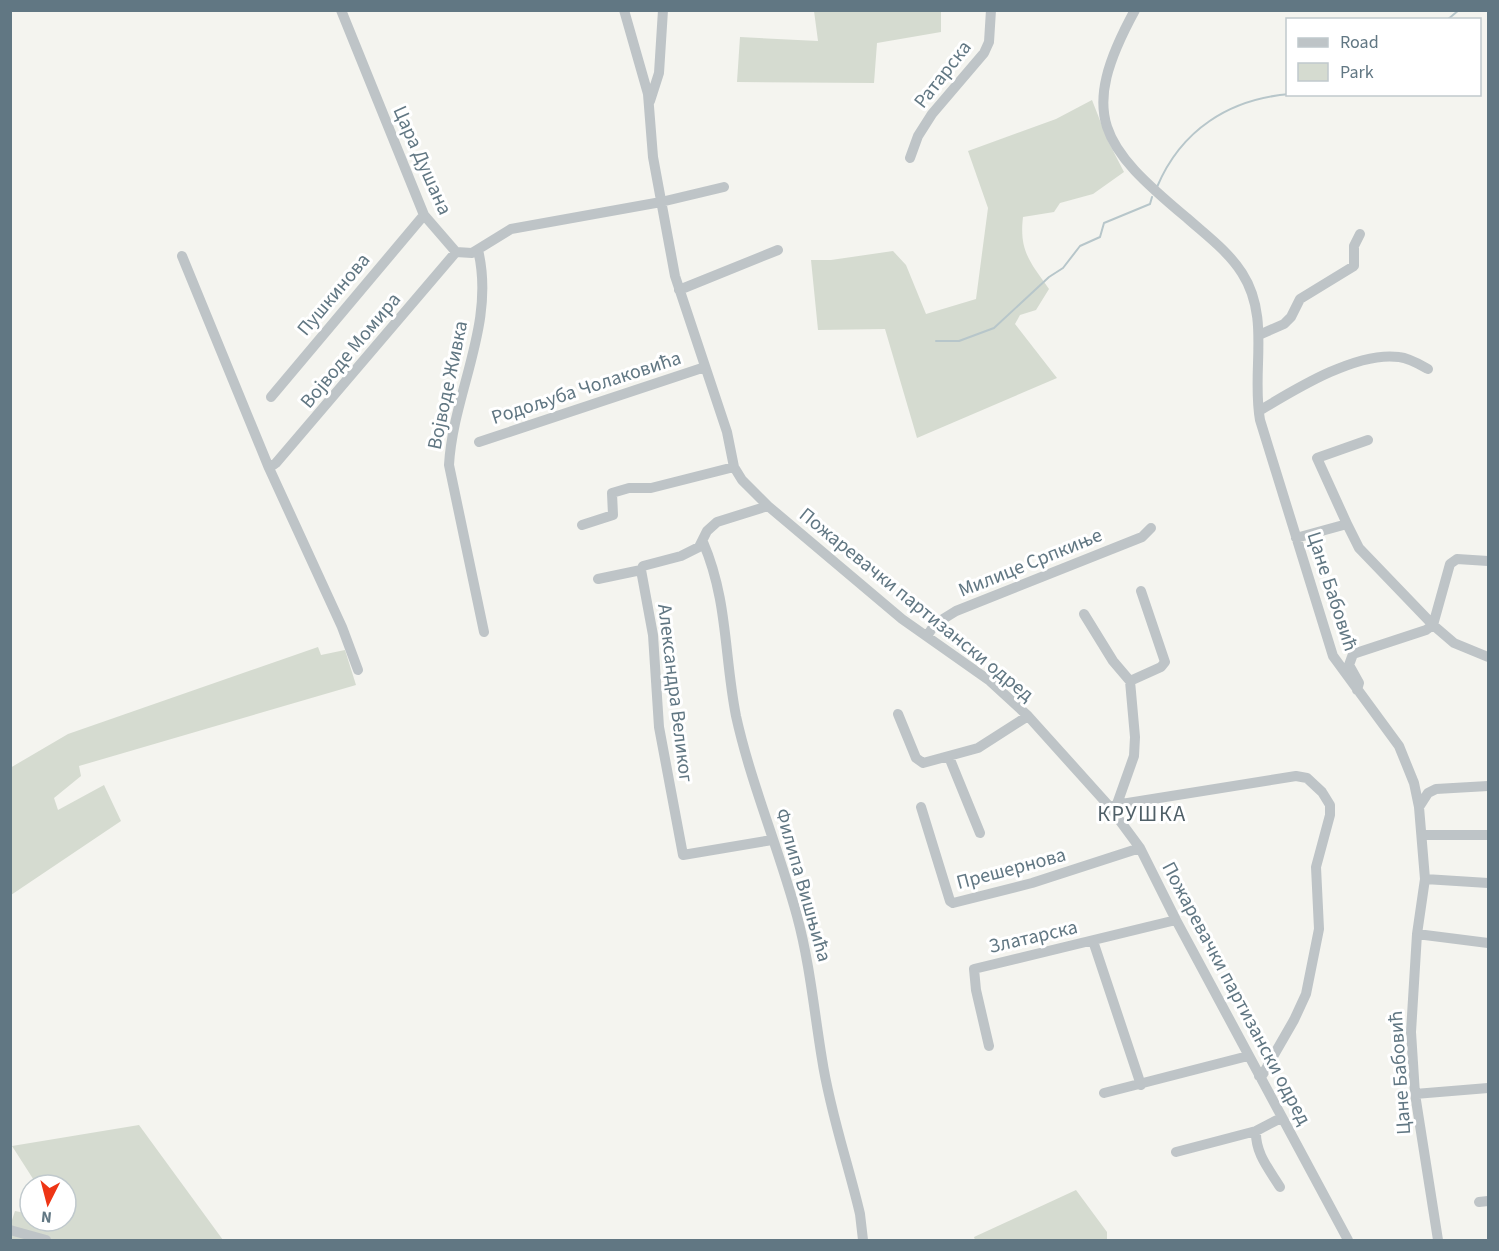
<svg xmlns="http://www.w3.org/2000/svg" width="1499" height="1251" font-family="'Source Sans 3',sans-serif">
	<rect width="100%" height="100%" fill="#f4f4ef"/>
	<path fill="#d5dbd0" d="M814,11h127v21l-64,11 -3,40 -137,-1 3,-45 78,4z
		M1092,100l16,41 16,31 -31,22 -33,9 -6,9 -31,5c-4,34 7,45 26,72l-13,21 -16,5 -5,9 42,54 -140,60 -32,-109 -67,1 -7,-70h20l62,-9 13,14 20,49 50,-15 12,-91 -20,-57 88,-32z
		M318,647l3,8 24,-5 11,35 -277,81 2,10 -27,22 4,12 46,-25 17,36 -110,74 -1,-127 58,-34z
		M139,1125l84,115h-212v-17l4,-12 15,3v7h36v-36h-29l-25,-39z
		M1076,1190l31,42v8h-132l-1,-3z"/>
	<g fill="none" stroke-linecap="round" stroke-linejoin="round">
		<path stroke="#b7c6ca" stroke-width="2" d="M1447,20l12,-10
			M1157,187c24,-57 72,-88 133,-93
			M936,341h23l35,-13 55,-51 14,-9 17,-22 20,-9 4,-14 46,-19 2,-7"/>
		<path stroke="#bec4c7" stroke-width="10" d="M341,10l83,205 32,37 16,1 39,-24 150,-27 63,-15
			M624,10l24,84 5,63 22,119 52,156 7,35 8,13 26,26 134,113 88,62 38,35 81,90 31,42 36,72 172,320
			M1135,10c-58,106 -34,136 52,208 19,17 41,33 55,55 29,45 9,98 18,147l73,236 66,90 15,37 5,24 6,72 -8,55 -6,98 4,62 23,146
			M650,101l9,-28 4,-63
			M910,158l8,-22 14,-22 52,-61 5,-11 2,-32
			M478,250c18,74 -25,143 -29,215l35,167
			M182,256l87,212 73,159 16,43
			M679,290l99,-40
			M1259,335l25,-11 7,-7 9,-18 54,-33v-20l6,-12
			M271,397l153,-182
			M1259,411c35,-21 97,-60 140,-54 10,1 20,7 29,12
			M479,442l226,-75
			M269,468l7,-5 180,-211
			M768,506l-51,16 -10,9 -8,16 -18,9 -38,10 -2,4 12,65 6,92 24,128 89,-15
			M1347,524l-30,-66 51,-18
			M582,525l31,-10 -1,-22 17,-5h22l83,-21
			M1296,538l51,-14 12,24 74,77 -7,5 -73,24 -4,11 10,18 -2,7
			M703,542c25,58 21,113 33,174 15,68 43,133 61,200 13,48 17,95 25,143 8,53 26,104 38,155l3,26
			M1488,561l-31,-2 -7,5 -17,61 21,18 34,14
			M598,579l43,-9
			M1084,614l29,47 17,20 5,56 -1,19 -17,48
			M927,636l8,-12 21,-13 186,-74 9,-9
			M1130,681l31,-14 4,-5 -24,-71
			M898,714l18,44 7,5 55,-15 50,-32
			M949,757l31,76
			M1109,806l187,-30 11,2 15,14 8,13v10l-14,52 3,62 -13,65 -12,26 -31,54 -4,2
			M921,807l29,94 3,2 79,-20 108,-35
			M1419,807l9,-14 8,-4 52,-3
			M1423,835h65
			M1425,879l63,4
			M1417,934l71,9
			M1093,941l48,144
			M989,1046l-13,-56 -2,-21 202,-49
			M1104,1093l144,-37
			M1415,1094l73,-6
			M1256,1131c-1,22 13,38 24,56
			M1176,1152l80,-21 25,-13
			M1479,1202l9,-1
			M10,1230l36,10"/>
	</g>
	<g text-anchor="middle" stroke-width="6" stroke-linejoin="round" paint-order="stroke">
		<g font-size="20" fill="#617783" stroke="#fff">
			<text transform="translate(942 74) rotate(-52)" y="7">Ратарска</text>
			<text transform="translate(423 160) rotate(66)" y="7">Цара Душана</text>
			<text transform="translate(333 294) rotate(-50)" y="7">Пушкинова</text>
			<text transform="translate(350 350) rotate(-50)" y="7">Војводе Момира</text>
			<text transform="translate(447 385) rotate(-78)" y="7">Војводе Живка</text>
			<text transform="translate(586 387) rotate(-18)" y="7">Родољуба Чолаковића</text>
			<text transform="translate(1030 562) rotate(-22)" y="7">Милице Српкиње</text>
			<text transform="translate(1333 591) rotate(72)" y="7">Цане Бабовић</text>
			<text transform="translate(917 604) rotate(39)" y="7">Пожаревачки партизански одред</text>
			<text transform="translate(676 693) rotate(83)" y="7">Александра Великог</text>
			<text transform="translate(1011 868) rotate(-15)" y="7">Прешернова</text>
			<text transform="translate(804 885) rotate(74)" y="7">Филипа Вишњића</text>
			<text transform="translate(1033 936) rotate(-13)" y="7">Златарска</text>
			<text transform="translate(1237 993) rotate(62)" y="7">Пожаревачки партизански одред</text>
			<text transform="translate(1399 1073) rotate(-94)" y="7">Цане Бабовић</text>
		</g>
		<g font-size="22" letter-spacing="1.5" fill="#4f5f67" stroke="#fff">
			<text x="1142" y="821">КРУШКА</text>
		</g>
	</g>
	<rect width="1499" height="1251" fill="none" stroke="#617783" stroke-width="24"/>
	<rect x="1286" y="18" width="195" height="78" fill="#ffffff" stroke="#c0c9cd" stroke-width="1.5"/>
	<rect x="1298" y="38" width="30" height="9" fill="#bec4c7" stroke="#c0c9cd" stroke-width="1.5"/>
	<text x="1340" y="48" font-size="18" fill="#617783">Road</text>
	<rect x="1298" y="63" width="30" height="18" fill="#d5dbd0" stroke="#c0c9cd" stroke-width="1.5"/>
	<text x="1340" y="78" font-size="18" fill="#617783">Park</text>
	<g transform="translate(48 1203) rotate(186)"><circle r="28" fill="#ffffff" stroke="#c0c9cd" stroke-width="1.5"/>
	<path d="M0-4.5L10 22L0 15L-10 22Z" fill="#ee3515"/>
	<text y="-9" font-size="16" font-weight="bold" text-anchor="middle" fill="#617783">N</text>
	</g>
</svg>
